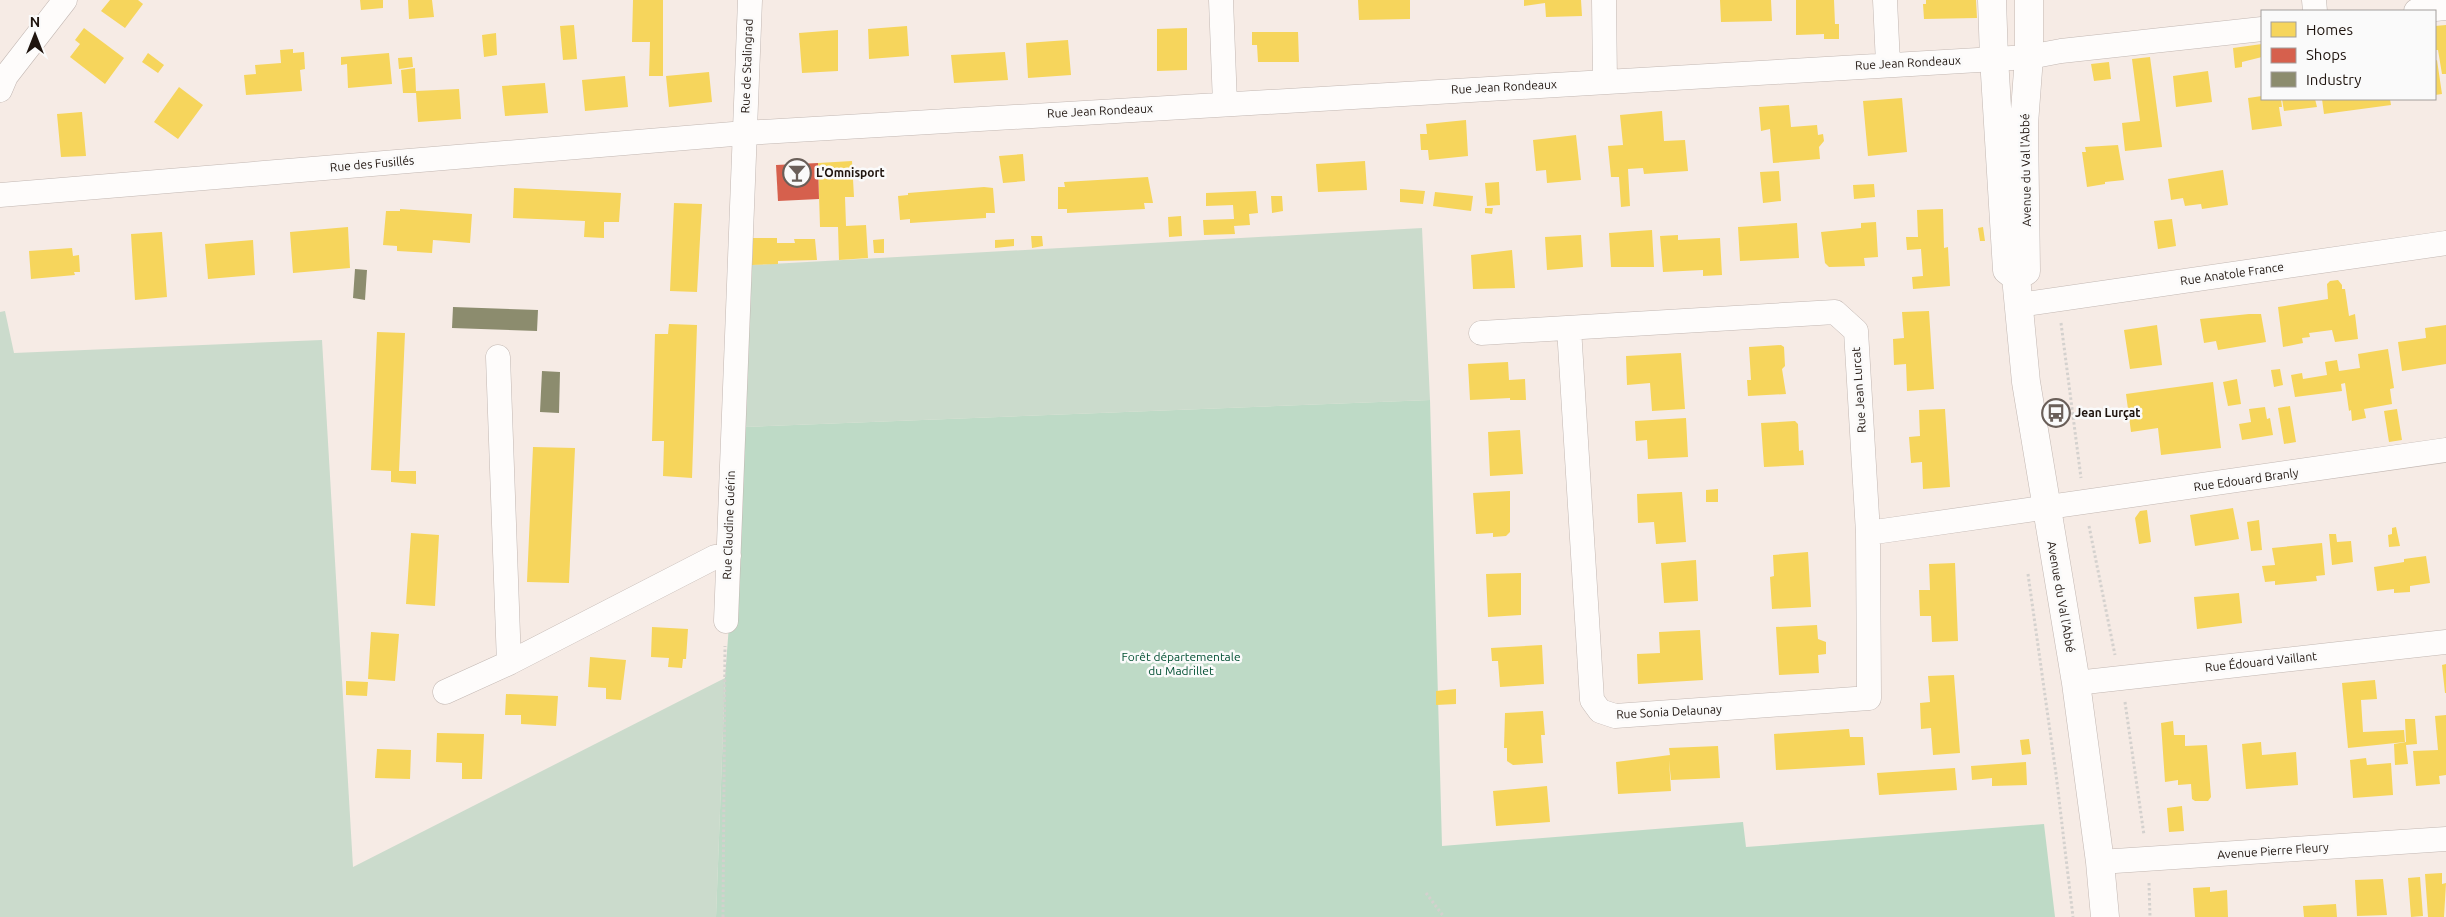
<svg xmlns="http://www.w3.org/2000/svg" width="2446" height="917" font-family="Ubuntu,sans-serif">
	<rect width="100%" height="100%" fill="#f6ebe5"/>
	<path fill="#cbdbcc" d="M1422,228l8,172 -686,27 8,-162z
		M5,311l9,42 308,-13 31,527 372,-189 -9,239h-716v-605z"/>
	<path fill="#bedac6" d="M1430,400l12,446 301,-24 3,25 298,-23 11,93h-1339l9,-239 19,-251z"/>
	<path fill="#f6d55c" d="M110,0h28l5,4 -18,24 -24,-17z
		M360,0h23v8l-22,2z
		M408,0h24l2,17 -25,2z
		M633,0h30v76h-14l1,-34h-18z
		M1358,0h52v19l-51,1z
		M1524,0h57l1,16 -36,1 -1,-14 -21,3z
		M1720,0h51l1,21 -51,1z
		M1796,0h38l1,24h4v15h-15v-5l-28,1z
		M1926,0h50l1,18 -53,1 -1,-15h3z
		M574,25l3,34 -14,1 -3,-34z
		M2446,25v49h-4l-4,-24h-3v-24z
		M907,26l2,30 -40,3 -1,-30z
		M84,28l40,30 -19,26 -35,-27 10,-13 -5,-4z
		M1187,28v42l-30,1v-42z
		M838,30v41l-36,2 -3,-40z
		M1252,32h46l1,30h-41l-1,-17h-5z
		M496,33l1,22 -13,2 -2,-22z
		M1068,40l3,35 -43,3 -2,-35z
		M2262,44v13l-20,5v5l-7,1 -2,-20z
		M293,49v4l11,-1 1,17 -5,1 2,21 -56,4 -2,-20 12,-1 -1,-9 26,-2 -1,-13z
		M1005,52l3,28 -54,3 -3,-28z
		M148,53l16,12 -6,8 -16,-11z
		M389,53l3,31 -44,4 -1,-24 -6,1v-8z
		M412,57l1,10 -14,2 -1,-11z
		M2150,57l12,90 -37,4 -3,-28 18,-2 -8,-62z
		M2437,60l5,34 -7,1v-34z
		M2109,62l2,17 -17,2 -3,-17z
		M415,68l1,23 43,-2 2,30 -43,3 -2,-29h-13l-2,-23z
		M2208,71l4,31 -36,5 -3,-31z
		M709,72l3,30 -43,5 -3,-31z
		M625,76l3,31 -43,4 -3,-31z
		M545,83l3,30 -43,3 -3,-30z
		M179,87l24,18 -25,34 -24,-17z
		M2262,96v3h19l1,8h-3l3,19 -30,4 -4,-32z
		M1902,98l5,54 -39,4 -5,-55z
		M2282,99h33l2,8 -33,4z
		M2322,99h68l1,6 -67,9z
		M1789,105l2,22 26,-2 1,10 5,-1 1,7 -5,6 1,12 -47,4 -3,-34 -9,2 -2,-24z
		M1662,111l2,30 21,-1 3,31 -44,3 -1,-6 -15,1 2,37 -9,1 -2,-30h-8l-3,-31 15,-1 -3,-30z
		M82,112l4,44 -25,1 -4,-43z
		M1466,120l2,36 -39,4 -1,-10h-7l-1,-16h7l-1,-10z
		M1576,135l5,45 -34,3 -1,-13 -10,1 -3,-31z
		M2118,145l6,35 -19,2v2l-18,3 -5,-35h4l-1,-5z
		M1023,154l2,27 -22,2 -4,-27z
		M852,161l2,36h-9l1,29 20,-1 2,33 -29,2 -1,-33h-18l-2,-64z
		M1365,161l2,29 -49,2 -2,-28z
		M2223,170l5,35 -26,4 -1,-5 -16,2 -2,-8 -12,2 -3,-21z
		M1779,171l2,30 -18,2 -3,-31z
		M1148,177l5,26h-9l1,6 -78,4v-4h-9v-22h7l-1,-5z
		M1499,182l1,23 -13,1 -2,-23z
		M1874,184l1,13 -21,2 -1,-14z
		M984,187l9,1 2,25h-9v5l-76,5v-4l-10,1 -2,-24 10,-1v-2z
		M514,188l107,5 -2,29h-15v16l-20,-1 1,-16 -72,-3z
		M1400,189l25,2 -2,13 -23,-2z
		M1256,191l2,22 -9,1 1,11 -16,1 1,8 -31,1 -1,-15 31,-1 -1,-14 -27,1v-13z
		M1435,192l38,4 -2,15 -38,-5z
		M1271,196h11l1,15 -11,2z
		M674,203l28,1 -5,88 -27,-1z
		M1485,208h8l-1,6 -7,-1z
		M400,209l72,5 -2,29 -37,-3 -1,13 -35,-2v-5l-14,-1 3,-34h14z
		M1943,209l1,39 4,-1 2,39 -37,3 -1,-12 11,-1 -2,-27 -14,1 -1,-13h12l-1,-27z
		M1181,216l1,20 -13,1 -1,-20z
		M2172,219l4,27 -18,3 -4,-28z
		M1876,222l2,35 -14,1 1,8 -36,1 -4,-4 -4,-31 40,-4v-5z
		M1797,223l2,35 -59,3 -2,-34z
		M348,227l2,41 -57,5 -3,-41z
		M1983,227l2,14h-5l-2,-13z
		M1652,230l2,37h-43l-2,-34z
		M162,232l5,65 -32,3 -4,-66z
		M1581,235l2,32 -36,3 -2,-33z
		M1678,235v5l42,-2 2,37 -19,1v-6l-40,2 -3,-36z
		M1031,236h11l1,10 -11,2z
		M753,238h24v5h18l-1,-4h21l2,21 -39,1v3l-26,1z
		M884,239v14h-10l-1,-13z
		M1014,239v7l-19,2v-8z
		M253,240l2,35 -47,4 -3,-35z
		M72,248l1,8 6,-1 1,17h-6l1,3 -44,4 -2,-28z
		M1512,250l3,38 -42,1 -2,-34z
		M2338,280l4,5v4h3l4,27 6,-2 3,25 -23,3 -3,-12 -23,3 1,4 -8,1 1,5 -20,4 -5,-40 50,-8 -1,-15 3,-3z
		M1929,311l5,78 -27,2 -1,-27 -12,1 -1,-26 11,-1 -2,-26z
		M2249,314h12l5,28 -48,8 -2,-9 -12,2 -4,-24z
		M669,324l28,1 -5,153 -29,-2 1,-35h-12l3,-107h13z
		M2157,325l5,40 -32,4 -6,-39z
		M2446,325v39l-44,7 -4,-29 28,-4 -1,-10z
		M377,332l28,1 -6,138h17v13l-25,-2v-11l-20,-1z
		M1781,345l3,2 1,19 -3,3 4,25 -38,2 -1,-16h4l-2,-33z
		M2388,349l6,39 -4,1 2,15 -28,5 2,9 -14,3 -1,-11 -2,1 -4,-28 -4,1 1,7 -47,6 -4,-22 11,-2 1,6 24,-4 -2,-13 12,-2 2,11 21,-3 -2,-14z
		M1681,353l4,56 -33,2 -2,-28 -23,2 -1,-29z
		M1508,362l1,18 16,-1 1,21h-16v-2l-40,2 -2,-36z
		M2280,369l3,16 -9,2 -3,-17z
		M2237,379l4,25 -13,2 -5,-24z
		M2213,382l8,66 -60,7 -3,-27 -27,4 -5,-38z
		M2290,406l6,36 -12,2 -6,-36z
		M2265,407l2,12 3,-1 3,17 -31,5 -3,-16 12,-2 -2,-13z
		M1945,409l5,78 -27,2 -1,-27 -11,1 -2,-26 11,-1 -1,-26z
		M2397,409l5,31 -13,2 -5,-31z
		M1686,418l2,39 -40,2 -1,-19 -11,1 -1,-20z
		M1795,421l3,3 1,27 4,-1 1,15 -40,2 -3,-44z
		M1520,430l3,44 -33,2 -2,-44z
		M533,447l42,1 -6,135 -42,-1z
		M1718,489v13h-12v-12z
		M1510,491v41l-4,4 -13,1v-4l-17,1 -3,-41z
		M1682,492l4,50 -30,2 -2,-22 -16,1 -1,-29z
		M2233,508l6,31 -44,7 -5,-31z
		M2147,510l4,32 -12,2 -4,-26 5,-7z
		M2259,520l3,30 -11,1 -4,-29z
		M2396,527l4,19 -11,1 -1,-12 4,-1v-6z
		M411,533l28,2 -4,71 -29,-2z
		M2329,534h7l1,8 14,-1 2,21 -21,3z
		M2322,543l3,32 -9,1 1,5 -42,4v-4l-10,1 -3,-16 13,-1 -3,-17z
		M1808,552l3,55 -39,2 -2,-32 4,-1 -1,-21z
		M2426,556l4,27 -20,3v6l-16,1v-4l-17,2 -3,-24 30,-5v-3z
		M1696,560l2,41 -34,2 -3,-40z
		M1955,563l3,78 -26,1 -1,-26h-11l-1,-26h11l-1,-26z
		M1521,573v42l-33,2 -2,-43z
		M2239,593l3,30 -45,6 -3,-32z
		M1817,625l1,14 8,3v12l-8,1 1,18 -40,2 -3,-48z
		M652,627l36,2 -2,30h-3l-1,9 -14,-1 1,-9 -18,-1z
		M1700,630l3,50 -65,4 -1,-30 23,-1 -1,-21z
		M371,632l28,2 -4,47 -27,-2z
		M1542,645l2,39 -44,3 -2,-26h-6l-1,-13z
		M590,657l36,3 -5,40 -15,-1v-11l-18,-1z
		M2446,664v29h-1l-3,-28z
		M1954,675l6,78 -27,2 -2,-27 -10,1 -1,-26 10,-1 -2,-26z
		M2375,680l2,19 -16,1 2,32 41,-2 1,12 -57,6 -6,-65z
		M346,681l22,1 -1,14 -21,-1z
		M1456,689v15l-20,1v-14z
		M506,694l52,2 -2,30 -35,-2v-9h-16z
		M1543,711l2,24h-4l2,28 -30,2 -6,-4v-13h-3l1,-35z
		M2446,715v60l-7,1 1,8 -24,2 -3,-35 25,-1 -3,-34z
		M2405,719h10l2,25 -11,1 2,19 -13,1 -1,-21 12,-2z
		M2173,721l1,14h11v11l22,-1 4,52 -3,4h-13l-3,-2 -1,-15 -13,1v-5l-13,2 -4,-59z
		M1849,729l1,8h13l2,28 -89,5 -2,-36z
		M437,733l47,1 -2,45h-20v-16l-26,-1z
		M2029,739l2,15 -9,1 -2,-15z
		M2261,742l1,13 34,-3 2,33 -52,4 -4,-45z
		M1718,746l2,32 -49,2 -2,-20 2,31 -53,3 -2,-32 54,-7 -1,-7z
		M377,749l34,1 -1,29 -35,-1z
		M2366,758l1,7 24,-2 2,32 -40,3 -3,-38z
		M2026,762l1,23 -35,1v-8l-20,2 -1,-14z
		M1955,768l2,22 -78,5 -2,-22z
		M1547,786l3,36 -54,4 -3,-35z
		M2182,806l2,25 -15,1 -2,-24z
		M2442,873v11l4,-1 -2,34h-16l-3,-43z
		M2420,877l3,39 -12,1 -3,-39z
		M2383,879l4,36 -30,1 -2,-36z
		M2210,887v5l17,-2 1,27h-33l-2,-29z
		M2336,904l1,13h-33l-1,-11z"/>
	<path fill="#d6604d" d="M818,163l1,36 -41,2 -2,-36z"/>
	<path fill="#8c8c6e" d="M355,269l12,1 -2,30 -12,-2z
		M453,307l85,3 -1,21 -85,-3z
		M542,371l18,1 -1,41 -19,-1z"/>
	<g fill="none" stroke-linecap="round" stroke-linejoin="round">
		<defs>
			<path id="street" d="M1221,0l4,104
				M1604,0l1,81
				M1885,0l3,64
				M2314,0l1,11
				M2416,11l30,-3
				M0,90l6,-14 59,-76
				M0,195l745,-62 1284,-76 32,-6 201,-22
				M2019,305l427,-62
				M1569,328l23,372 8,11 15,5 254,-18 -1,-165
				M1481,333l354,-21 21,19 12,202 578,-83
				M498,357l11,306
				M726,621l24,-621
				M2076,683l370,-41
				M445,692l64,-29 206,-106 14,-1
				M2100,862l346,-23"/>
			<path id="secondary" d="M1992,0l2,58 13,212 9,7 10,105 50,301 24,179 5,55
				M2016,277l10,-6 -2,-147 5,-67v-57"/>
		</defs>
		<use href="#street" stroke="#c2b7b2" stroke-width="25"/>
		<use href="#secondary" stroke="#c2b7b2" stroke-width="29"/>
		<path stroke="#d4d1ce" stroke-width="3" stroke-dasharray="2.5 2.5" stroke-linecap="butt" d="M2061,323l20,155
			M2089,526l26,129
			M2028,574l28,200 17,143
			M2125,702l19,133
			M2149,883l1,34
			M1426,893l18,24
			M723,917l2,-271"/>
		<use href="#street" stroke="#fefcfb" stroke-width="24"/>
		<use href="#secondary" stroke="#fefcfb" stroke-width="28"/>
	</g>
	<defs>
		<symbol id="bar-ring" viewBox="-11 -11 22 22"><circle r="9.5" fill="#fafafa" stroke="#6a5f59" stroke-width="1.5"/><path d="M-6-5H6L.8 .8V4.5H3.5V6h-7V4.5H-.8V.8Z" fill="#6a5f59"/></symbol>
		<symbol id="bus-ring" viewBox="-11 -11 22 22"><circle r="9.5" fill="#fafafa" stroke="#6a5f59" stroke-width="1.5"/><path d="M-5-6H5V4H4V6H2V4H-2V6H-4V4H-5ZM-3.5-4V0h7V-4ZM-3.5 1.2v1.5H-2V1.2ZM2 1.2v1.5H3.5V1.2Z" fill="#6a5f59"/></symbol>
	</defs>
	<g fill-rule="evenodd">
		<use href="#bar-ring" x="781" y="157" width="32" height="32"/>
		<use href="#bus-ring" x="2040" y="397" width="32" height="32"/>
	</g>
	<g text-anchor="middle" stroke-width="5" stroke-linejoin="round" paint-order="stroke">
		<g font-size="12" fill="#1f140e" stroke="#fafafa">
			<text transform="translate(1908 63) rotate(-3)" y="4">Rue Jean Rondeaux</text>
			<text transform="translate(747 66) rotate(-88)" y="4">Rue de Stalingrad</text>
			<text transform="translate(1504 87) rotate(-3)" y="4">Rue Jean Rondeaux</text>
			<text transform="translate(1100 111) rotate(-3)" y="4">Rue Jean Rondeaux</text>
			<text transform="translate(372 164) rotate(-5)" y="4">Rue des Fusillés</text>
			<text transform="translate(2026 170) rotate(-91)" y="4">Avenue du Val l'Abbé</text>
			<text transform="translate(2232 274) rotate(-8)" y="4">Rue Anatole France</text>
			<text transform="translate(1859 390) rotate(-94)" y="4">Rue Jean Lurcat</text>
			<text transform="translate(2246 480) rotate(-8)" y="4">Rue Edouard Branly</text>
			<text transform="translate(729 525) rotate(-88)" y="4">Rue Claudine Guérin</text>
			<text transform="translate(2061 597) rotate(80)" y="4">Avenue du Val l'Abbé</text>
			<text transform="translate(2261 662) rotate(-6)" y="4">Rue Édouard Vaillant</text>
			<text transform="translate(1669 712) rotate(-3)" y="4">Rue Sonia Delaunay</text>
			<text transform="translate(2273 851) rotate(-4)" y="4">Avenue Pierre Fleury</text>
		</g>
		<g font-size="12" font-weight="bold" fill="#1f140e" stroke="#fafafa" text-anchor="start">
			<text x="816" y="177">L'Omnisport</text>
			<text x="2075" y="417">Jean Lurçat</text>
		</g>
		<g font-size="12" fill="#004f32" stroke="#fafafa">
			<text x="1181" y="661">Forêt départementale<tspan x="1181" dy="14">du Madrillet</tspan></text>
		</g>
	</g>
	<rect x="2261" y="10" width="175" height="90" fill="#fafafa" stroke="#a29e9c"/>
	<rect x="2271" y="22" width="25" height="15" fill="#f6d55c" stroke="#a29e9c"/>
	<text x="2306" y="35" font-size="15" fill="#1f140e">Homes</text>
	<rect x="2271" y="48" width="25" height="15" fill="#d6604d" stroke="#a29e9c"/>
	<text x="2306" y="60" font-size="15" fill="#1f140e">Shops</text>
	<rect x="2271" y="72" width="25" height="15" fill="#8c8c6e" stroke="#a29e9c"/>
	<text x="2306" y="85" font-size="15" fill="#1f140e">Industry</text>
	<g transform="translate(35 35)" stroke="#fafafa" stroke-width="4" paint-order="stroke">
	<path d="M0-4L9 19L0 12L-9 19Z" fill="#1f140e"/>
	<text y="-8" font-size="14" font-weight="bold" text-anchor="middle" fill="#1f140e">N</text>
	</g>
</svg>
